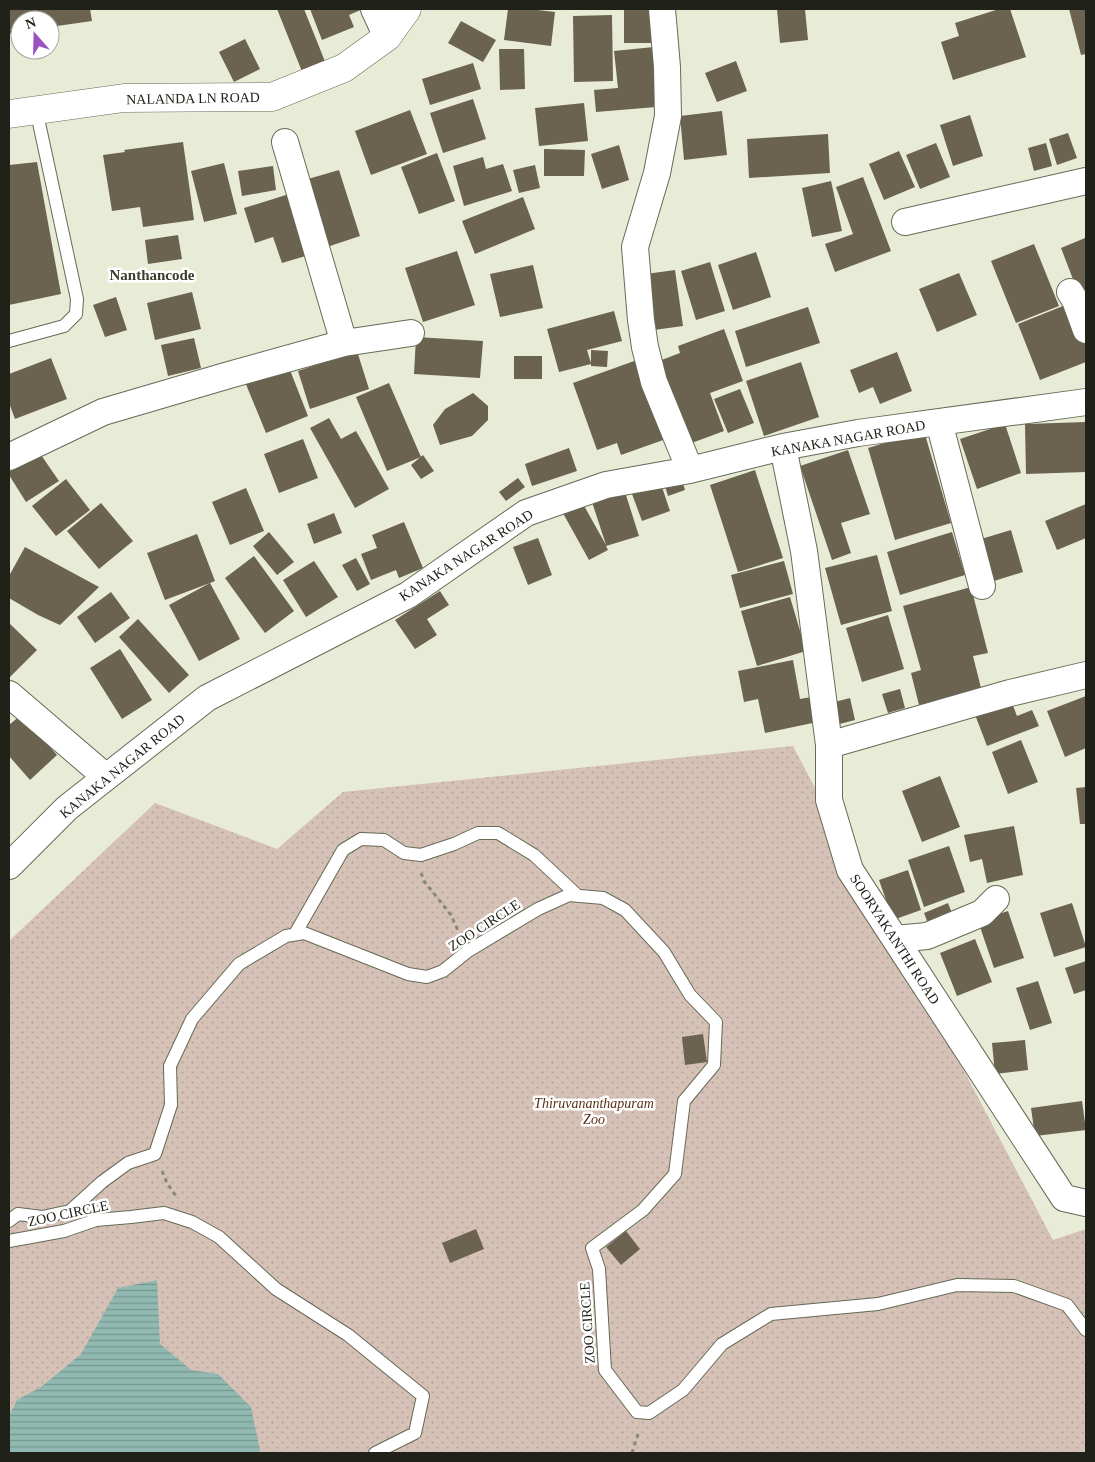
<svg xmlns="http://www.w3.org/2000/svg" width="1095" height="1462" font-family="'Times New Roman',serif">
	<defs>
		<pattern id="park-dots" width="8" height="8" patternUnits="userSpaceOnUse" patternTransform="scale(1.25)"><rect width="8" height="8" fill="#d6c1b6"/><path d="M2 2h.1M6 6h.1" fill="none" stroke="#b7a69c" stroke-width="1.8" stroke-linecap="round"/></pattern>
		<pattern id="water-rules" width="6" height="5" patternUnits="userSpaceOnUse" patternTransform="scale(1.25)"><rect width="6" height="5" fill="#91b9b1"/><path d="M0 2.5h6" fill="none" stroke="#76968f"/></pattern>
	</defs>
	<rect width="100%" height="100%" fill="#e8ecd6"/>
	<path fill="url(#park-dots)" d="M793,746l260,494 33,-11v224h-1077v-512l146,-138 122,46 66,-57z"/>
	<path fill="url(#water-rules)" d="M157,1280l3,64 31,26 27,4 33,33 9,43 -1,3h-250v-37l8,-16 24,-13 40,-33 37,-66z"/>
	<path fill="#6b6250" d="M9,9h81l2,12 -42,6v-7h-30v12l-11,2z
		M277,9h27l22,55 -23,10z
		M310,9h53l-14,6 5,12 -32,13z
		M508,9h21l26,3 -4,34 -47,-6z
		M624,9h31v34h-31z
		M777,9h28l3,31 -28,3z
		M999,9h11l16,48 -73,23 -12,-38 18,-6 -4,-13z
		M1069,9h17v45l-5,1z
		M612,15l1,66 -39,1 -1,-66z
		M461,21l35,19 -13,22 -35,-19z
		M245,39l15,30 -26,13 -15,-30z
		M654,47l2,60 -60,5 -2,-22 24,-2 -4,-37z
		M499,49h25l1,40 -25,1z
		M736,61l11,30 -30,11 -12,-29z
		M473,63l8,26 -51,16 -8,-26z
		M473,99l13,40 -43,14 -13,-40z
		M584,103l4,38 -49,5 -4,-38z
		M410,110l17,44 -56,21 -16,-44z
		M722,111l5,44 -43,5 -4,-44z
		M970,115l13,41 -30,10 -13,-41z
		M1068,133l9,25 -20,7 -8,-26z
		M828,134l2,39 -81,5 -2,-39z
		M183,142l11,78 -51,7 -3,-20 -28,4 -9,-56 22,-3 -1,-2z
		M936,143l14,34 -30,12 -14,-34z
		M1046,143l6,23 -18,5 -6,-23z
		M619,145l10,35 -27,9 -11,-35z
		M544,149l41,1 -1,26h-40z
		M899,151l16,36 -31,13 -15,-36z
		M437,153l18,48 -36,13 -18,-47z
		M483,157l3,12 17,-5 9,27 -48,15 -11,-40z
		M37,162l24,132 -52,11v-140z
		M224,163l13,51 -33,8 -13,-51z
		M535,165l5,23 -21,5 -6,-23z
		M273,166l3,24 -34,6 -4,-25z
		M339,170l21,66 -36,12 -23,-67z
		M863,177l28,74 -56,21 -10,-28 28,-10 -17,-47z
		M831,181l11,50 -30,6 -10,-49z
		M289,194l20,61 -27,8 -9,-26 -18,6 -11,-35z
		M523,197l12,32 -60,25 -13,-33z
		M178,235l4,24 -34,5 -3,-24z
		M1085,238l1,3v66l-2,1 -23,-60z
		M1034,244l25,62 -43,17 -25,-62z
		M457,251l18,54 -52,17 -18,-54z
		M756,252l15,45 -38,13 -15,-45z
		M710,262l15,49 -29,9 -15,-49z
		M533,265l10,43 -43,9 -10,-43z
		M675,270l8,56 -29,4 -8,-56z
		M959,273l18,42 -40,17 -18,-43z
		M192,292l9,37 -46,11 -8,-37z
		M116,297l11,33 -22,7 -12,-32z
		M1073,302l13,34v26l-46,18 -22,-56z
		M808,307l12,36 -74,24 -11,-36z
		M614,311l8,30 -35,9 4,13v-13l17,1 -1,16 -16,-1v-2l-32,8 -12,-43z
		M724,329l19,52 -33,12 14,38 -35,13 -38,-80 29,-11 -2,-7z
		M416,337l67,4 -3,37 -66,-4z
		M194,338l7,30 -33,8 -7,-31z
		M357,351l12,38 -59,20 -12,-38z
		M897,352l15,39 -32,13 -7,-17 -14,6 -9,-23z
		M514,356h28v23h-28z
		M51,358l16,41 -52,20 -6,-16v-29z
		M637,360l29,79 -45,16 -4,-12 -20,7 -24,-67z
		M801,362l18,55 -55,19 -18,-55z
		M288,365l20,51 -42,17 -21,-51z
		M389,383l32,74 -34,14 -31,-74z
		M740,389l14,34 -26,10 -14,-34z
		M473,393l15,13v14l-16,16 -32,9 -7,-20 12,-16z
		M329,418l12,21 15,-8 33,58 -34,19 -45,-80z
		M1086,422v50l-60,2 -1,-50z
		M1005,424l16,49 -44,16 -17,-50z
		M924,431l27,92 -56,17 -27,-92z
		M303,439l15,39 -39,15 -15,-39z
		M569,448l8,23 -45,15 -7,-22z
		M848,450l22,64 -29,9 10,30 -19,7 -32,-94z
		M39,452l20,29 -33,21 -17,-27v-3z
		M423,455l11,16 -13,8 -10,-14z
		M755,470l28,88 -45,14 -28,-87z
		M681,477l4,13 -17,6 -4,-13z
		M518,478l7,9 -19,14 -7,-9z
		M66,479l24,31 -34,26 -24,-30z
		M661,484l9,27 -28,10 -10,-27z
		M246,488l18,43 -34,14 -18,-43z
		M625,492l14,44 -33,10 2,4 -19,10 -30,-54 19,-11 28,50 -14,-43z
		M101,503l32,38 -34,28 -32,-38z
		M1086,504v34l-29,12 -12,-29z
		M334,513l8,20 -28,11 -7,-20z
		M404,522l19,46 -24,10 -3,-8 -25,10 -10,-26 16,-6 -5,-13z
		M1011,530l12,42 -29,9 -13,-42z
		M269,532l25,30 -17,13 -24,-29z
		M952,532l13,43 -65,20 -13,-43z
		M197,534l18,47 -5,2 30,56 -41,22 -30,-56 41,-22 -45,17 -18,-47z
		M538,538l14,37 -24,10 -15,-38z
		M25,547l74,40 -39,38 -22,-10 -29,-17v-22z
		M877,555l15,56 -51,14 -16,-57z
		M254,556l40,55 -29,22 -40,-55z
		M356,558l14,26 -13,7 -15,-26z
		M314,561l24,36 -32,20 -23,-37z
		M784,561l9,33 -53,14 -9,-33z
		M971,587l17,66 -15,3 9,36 -62,17 -9,-36 10,-3 -18,-64z
		M440,591l9,14 -22,14 10,16 -22,14 -20,-29z
		M111,592l19,26 -35,25 -18,-26z
		M790,597l16,54 -49,15 -16,-55z
		M888,615l16,54 -42,13 -16,-54z
		M138,619l51,56 -20,18 -50,-56z
		M9,623l28,27 -27,27 -1,-1z
		M120,649l32,51 -30,19 -32,-51z
		M793,660l7,39 17,-3 5,25 -57,12 -7,-34 -14,3 -6,-31z
		M900,689l5,19 -17,5 -6,-19z
		M1086,696v52l-21,9 -18,-46z
		M850,698l5,22 -23,6 -5,-22z
		M1010,698l7,18 15,-6 7,16 -52,20 -13,-34z
		M21,715l36,40 -27,25 -21,-24v-31z
		M1021,740l17,42 -30,12 -16,-42z
		M940,776l20,51 -38,15 -20,-51z
		M1086,787v37h-6l-4,-36z
		M1014,826l9,49 -36,8 -5,-24 -12,3 -6,-27z
		M949,846l16,46 -41,15 -16,-47z
		M908,870l13,40 -28,10 -14,-40z
		M948,903l7,18 -24,10 -7,-18z
		M1072,903l14,44 -32,10 -14,-44z
		M1008,911l16,47 -30,10 -16,-47z
		M975,939l17,43 -35,14 -17,-43z
		M1086,961v29l-12,4 -9,-26z
		M1038,981l14,42 -22,7 -14,-42z
		M703,1034l4,28 -22,3 -3,-28z
		M1025,1040l3,30 -33,4 -3,-31z
		M1082,1101l4,29 -51,6 -4,-28z
		M476,1229l8,20 -34,14 -8,-20z
		M626,1231l14,18 -19,16 -15,-18z"/>
	<g fill="none" stroke-linecap="round" stroke-linejoin="round">
		<defs>
			<path id="service" d="M9,341l55,-15 12,-12 1,-15 -41,-190
				M295,934l48,-84 18,-11 23,1 20,13 17,2 33,-11 24,-11h20l36,22 44,41
				M9,1221l9,-7 24,3 28,-6 32,-29 26,-19 27,-9 16,-49 -1,-39 22,-47 47,-55 47,-28 18,-3 104,41 19,3 16,-6 25,-20 70,-42 31,-14 34,3 22,12 39,42 26,43 26,27 -2,43 -30,36 -9,73 -32,36 -51,38 7,21 6,101 32,42 12,1 34,-23 39,-46 49,-30 107,-10 79,-19 57,1 53,19 19,25
				M9,1241l55,-10 32,-11 35,-3 33,-4 28,9 27,15 57,52 72,46 75,61 -8,37 -40,20"/>
			<path id="minor" d="M374,9l13,28
				M662,9l5,58 1,49 -11,57 -22,74 6,73 4,27 9,35 36,88
				M285,142l59,201
				M905,222l181,-41
				M1070,292l5,8 11,30
				M939,422l43,164
				M783,447l21,104 25,194v55l21,70 214,328 22,5
				M9,457l94,-45 126,-37 115,-32 67,-10
				M9,694l97,83
				M829,745l181,-52 76,-18
				M9,866l58,-58 140,-110 201,-103 118,-82 80,-28 84,-15 93,-23 75,-14 228,-31
				M895,939l32,-3 55,-23 14,-14"/>
			<path id="tertiary" d="M9,114l115,-16 148,-1 72,-29 43,-31 20,-28"/>
		</defs>
		<use href="#service" stroke="#666a57" stroke-width="14"/>
		<use href="#minor" stroke="#666a57" stroke-width="28"/>
		<use href="#tertiary" stroke="#666a57" stroke-width="29"/>
		<path stroke="#86897a" stroke-width="3" stroke-dasharray="4 4" stroke-linecap="butt" d="M421,873l3,8 27,34 9,20
			M162,1171l5,12 9,13
			M632,1453l6,-19v-4"/>
		<use href="#service" stroke="#fff" stroke-width="12"/>
		<use href="#minor" stroke="#fff" stroke-width="26"/>
		<use href="#tertiary" stroke="#fff" stroke-width="28"/>
	</g>
	<g text-anchor="middle" stroke-width="5" stroke-linejoin="round" paint-order="stroke">
		<g font-size="14" fill="#20221a" stroke="#fff">
			<text transform="translate(193 98) rotate(-1)" y="5">NALANDA LN ROAD</text>
			<text transform="translate(848 438) rotate(-10)" y="5">KANAKA NAGAR ROAD</text>
			<text transform="translate(466 555) rotate(-33)" y="5">KANAKA NAGAR ROAD</text>
			<text transform="translate(122 766) rotate(-39)" y="5">KANAKA NAGAR ROAD</text>
			<text transform="translate(484 925) rotate(-33)" y="5">ZOO CIRCLE</text>
			<text transform="translate(895 939) rotate(57)" y="5">SOORYAKANTHI ROAD</text>
			<text transform="translate(68 1213) rotate(-12)" y="5">ZOO CIRCLE</text>
			<text transform="translate(587 1323) rotate(-94)" y="5">ZOO CIRCLE</text>
		</g>
		<g font-size="14" font-style="italic" fill="#5b3014" stroke="#fff">
			<text x="594" y="1108">Thiruvananthapuram<tspan x="594" dy="16">Zoo</tspan></text>
		</g>
		<g font-size="15" font-weight="bold" fill="#393d2b" stroke="#fff">
			<text x="152" y="280">Nanthancode</text>
		</g>
	</g>
	<rect width="1095" height="1462" fill="none" stroke="#20221a" stroke-width="20"/>
	<g transform="translate(35 35) rotate(340)"><circle r="24" fill="#ffffff" stroke="#a6a7a3"/>
	<path d="M0-4L9 19L0 12L-9 19Z" fill="#9b50c3"/>
	<text y="-8" font-size="14" font-weight="bold" text-anchor="middle" fill="#20221a">N</text>
	</g>
</svg>
